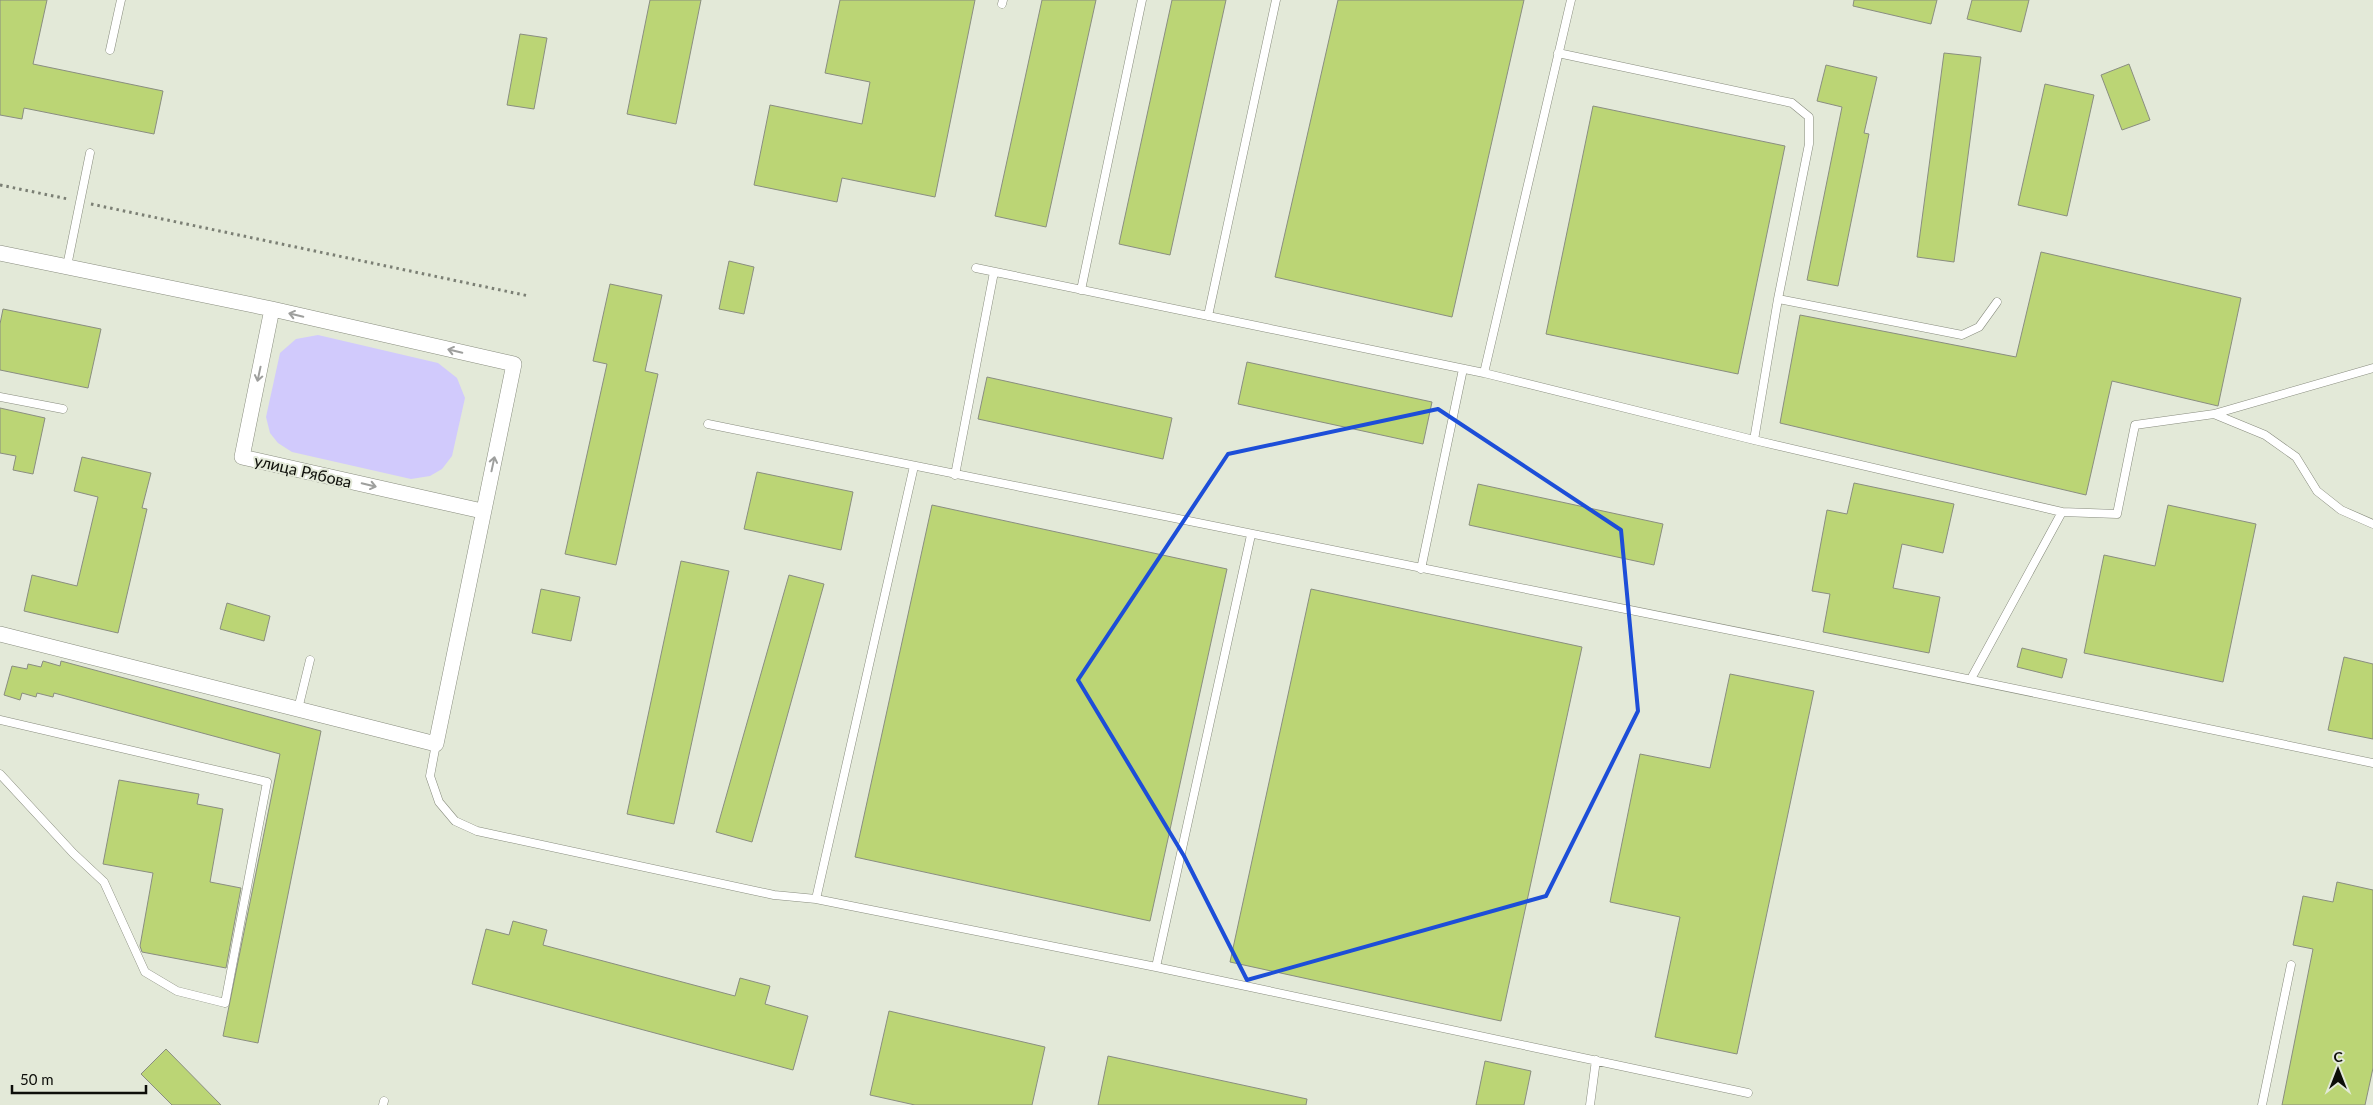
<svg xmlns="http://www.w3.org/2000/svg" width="2373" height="1105" font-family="Lato,sans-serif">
	<rect width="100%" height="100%" fill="#e3e9d8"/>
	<path fill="#d1cafc" d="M318,335l120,28 19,15 8,20 -13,58 -10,13 -12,7 -19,3 -119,-27 -14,-9 -8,-10 -4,-16 14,-64 16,-14z"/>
	<path fill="#bbd575" stroke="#8a8e80" d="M0,0h47l-14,64 130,27 -9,43 -130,-26 -2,11 -22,-4z
		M650,0h51l-25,124 -49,-10z
		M840,0h135l-40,197 -93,-19 -5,24 -83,-17 16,-80 92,19 8,-42 -45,-9z
		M1042,0h54l-50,227 -51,-11z
		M1172,0h54l-56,255 -51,-11z
		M1338,0h186l-72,317 -177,-40z
		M1854,0h83l-6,24 -78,-18z
		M1972,0h57l-8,32 -54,-13z
		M520,34l27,4 -13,71 -27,-4z
		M1944,53l37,4 -27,205 -37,-5z
		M2129,64l21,56 -28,10 -21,-55z
		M1826,65l51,12 -13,56 5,1 -31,152 -31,-6 35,-173 -25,-6z
		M2045,84l49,11 -27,121 -49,-11z
		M1593,106l192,40 -47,228 -192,-40z
		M2041,252l200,46 -23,108 -106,-25 -26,114 -306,-72 20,-108 216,42z
		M729,261l25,6 -10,47 -25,-5z
		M610,284l52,11 -17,76 13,3 -42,191 -51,-11 42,-190 -14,-3z
		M3,309l98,20 -13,59 -88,-18v-46z
		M1247,362l185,40 -9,42 -185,-40z
		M987,377l185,41 -9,41 -185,-40z
		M0,408l45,10 -12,56 -20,-4 3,-14 -16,-3z
		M82,457l69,16 -9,35 5,1 -29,124 -94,-22 8,-36 45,11 21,-89 -24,-6z
		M757,472l96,20 -12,58 -97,-21z
		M1854,483l100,21 -11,49 -41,-9 -9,44 47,9 -11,56 -106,-21 7,-38 -18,-3 15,-81 20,4z
		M1478,484l185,40 -9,41 -185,-40z
		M932,505l295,64 -77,352 -295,-64z
		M2168,505l88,19 -33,158 -139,-29 20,-98 51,11z
		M681,561l48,10 -55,253 -47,-10z
		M789,575l35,9 -72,258 -36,-10z
		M541,589l39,8 -9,44 -39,-8z
		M1311,589l271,58 -81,374 -271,-59z
		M227,603l43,13 -6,25 -44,-12z
		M2022,648l45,11 -5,19 -45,-11z
		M2344,657l29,7v75l-45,-9z
		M43,661l17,5 1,-5 260,70 -63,312 -35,-7 57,-282 -226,-61 -1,4 -16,-4 -1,4 -14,-4 -2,7 -16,-5 8,-29 15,3 1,-5 13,3z
		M1730,674l84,17 -77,363 -82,-17 25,-120 -70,-15 30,-148 70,14z
		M119,780l80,14 -2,10 26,5 -13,73 31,6 -15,80 -84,-16 -2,-6 13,-73 -50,-9z
		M2337,882l36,8v178l-8,37h-83l31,-156 -20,-4 10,-49 30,6z
		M513,921l34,9 -4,15 192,51 5,-18 30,8 -5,18 43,12 -15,54 -321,-86 14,-55 23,6z
		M889,1011l156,36 -13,58h-117l-45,-10z
		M166,1049l55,56h-49l-31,-31z
		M1108,1056l199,43 -1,6h-208z
		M1485,1061l46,10 -7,34h-48z"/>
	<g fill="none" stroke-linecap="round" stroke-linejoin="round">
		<defs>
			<path id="service" d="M1002,4l1,-4
				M110,50l11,-50
				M1558,53l234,50 17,14v27l-31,155 -24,141
				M67,266l23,-113
				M976,268l508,105 270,67 308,72
				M1081,290l61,-290
				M1778,299l184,36 17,-8 18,-25
				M1208,316l68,-316
				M1484,373l87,-373
				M0,397l63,12
				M2214,414l159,-46
				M708,424c555,114 1111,221 1665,339
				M955,475l39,-203
				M1421,569l42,-200
				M1972,677l90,-165 55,2 18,-89 79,-11 51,21 31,22 21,34 24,19 32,14
				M298,709l12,-49
				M0,720l267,62 -42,221 -48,-12 -32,-19 -41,-90 -31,-29 -73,-79
				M436,744l-6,32 9,26 16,19 22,10 297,64 42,4 340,68 592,126
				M816,899l98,-433
				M1156,967l95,-432
				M383,1105l1,-4
				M1590,1105l6,-45
				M2262,1105l29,-140"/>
			<path id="minor" d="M0,253l272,56 242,55 -78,380 -436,-110
				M272,309l-30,148 240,54"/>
		</defs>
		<use href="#service" stroke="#888c7e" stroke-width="9"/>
		<use href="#minor" stroke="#888c7e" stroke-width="16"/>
		<path stroke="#7b7f74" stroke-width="3" stroke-dasharray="2.5 4" stroke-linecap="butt" d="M0,185l68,14
			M91,204l438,92"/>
		<use href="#service" stroke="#fff" stroke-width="8"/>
		<use href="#minor" stroke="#fff" stroke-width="15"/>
	</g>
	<defs><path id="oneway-shaft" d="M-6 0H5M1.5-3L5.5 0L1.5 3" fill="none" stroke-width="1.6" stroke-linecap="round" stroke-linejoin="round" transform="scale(1.25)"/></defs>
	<g stroke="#9e9f9d">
		<use href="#oneway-shaft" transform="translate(296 315) rotate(-167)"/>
		<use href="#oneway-shaft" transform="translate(455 351) rotate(-167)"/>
		<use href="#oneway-shaft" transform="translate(259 374) rotate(102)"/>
		<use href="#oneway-shaft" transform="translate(493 464) rotate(-78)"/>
		<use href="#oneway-shaft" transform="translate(369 485) rotate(13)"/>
	</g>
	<path fill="none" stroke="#1d4ed8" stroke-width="4" stroke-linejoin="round" d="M1438,409l183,121 17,181 -92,185 -299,84 -63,-124 -106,-176 150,-226z"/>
	<g text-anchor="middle" stroke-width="4" stroke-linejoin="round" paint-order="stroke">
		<g font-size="16" fill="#0d0e09" stroke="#e3e9d8">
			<text transform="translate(303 471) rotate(13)" y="6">улица Рябова</text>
		</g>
	</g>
	<g transform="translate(2338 1070)" stroke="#e3e9d8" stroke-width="4" paint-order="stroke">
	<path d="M0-4L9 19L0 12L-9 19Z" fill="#0d0e09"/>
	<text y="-8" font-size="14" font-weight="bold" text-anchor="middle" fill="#0d0e09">С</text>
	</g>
	<path d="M12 1085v8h134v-8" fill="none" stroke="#0d0e09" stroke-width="2.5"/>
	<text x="20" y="1085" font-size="15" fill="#0d0e09" stroke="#e3e9d8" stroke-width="4" paint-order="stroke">50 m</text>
</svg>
